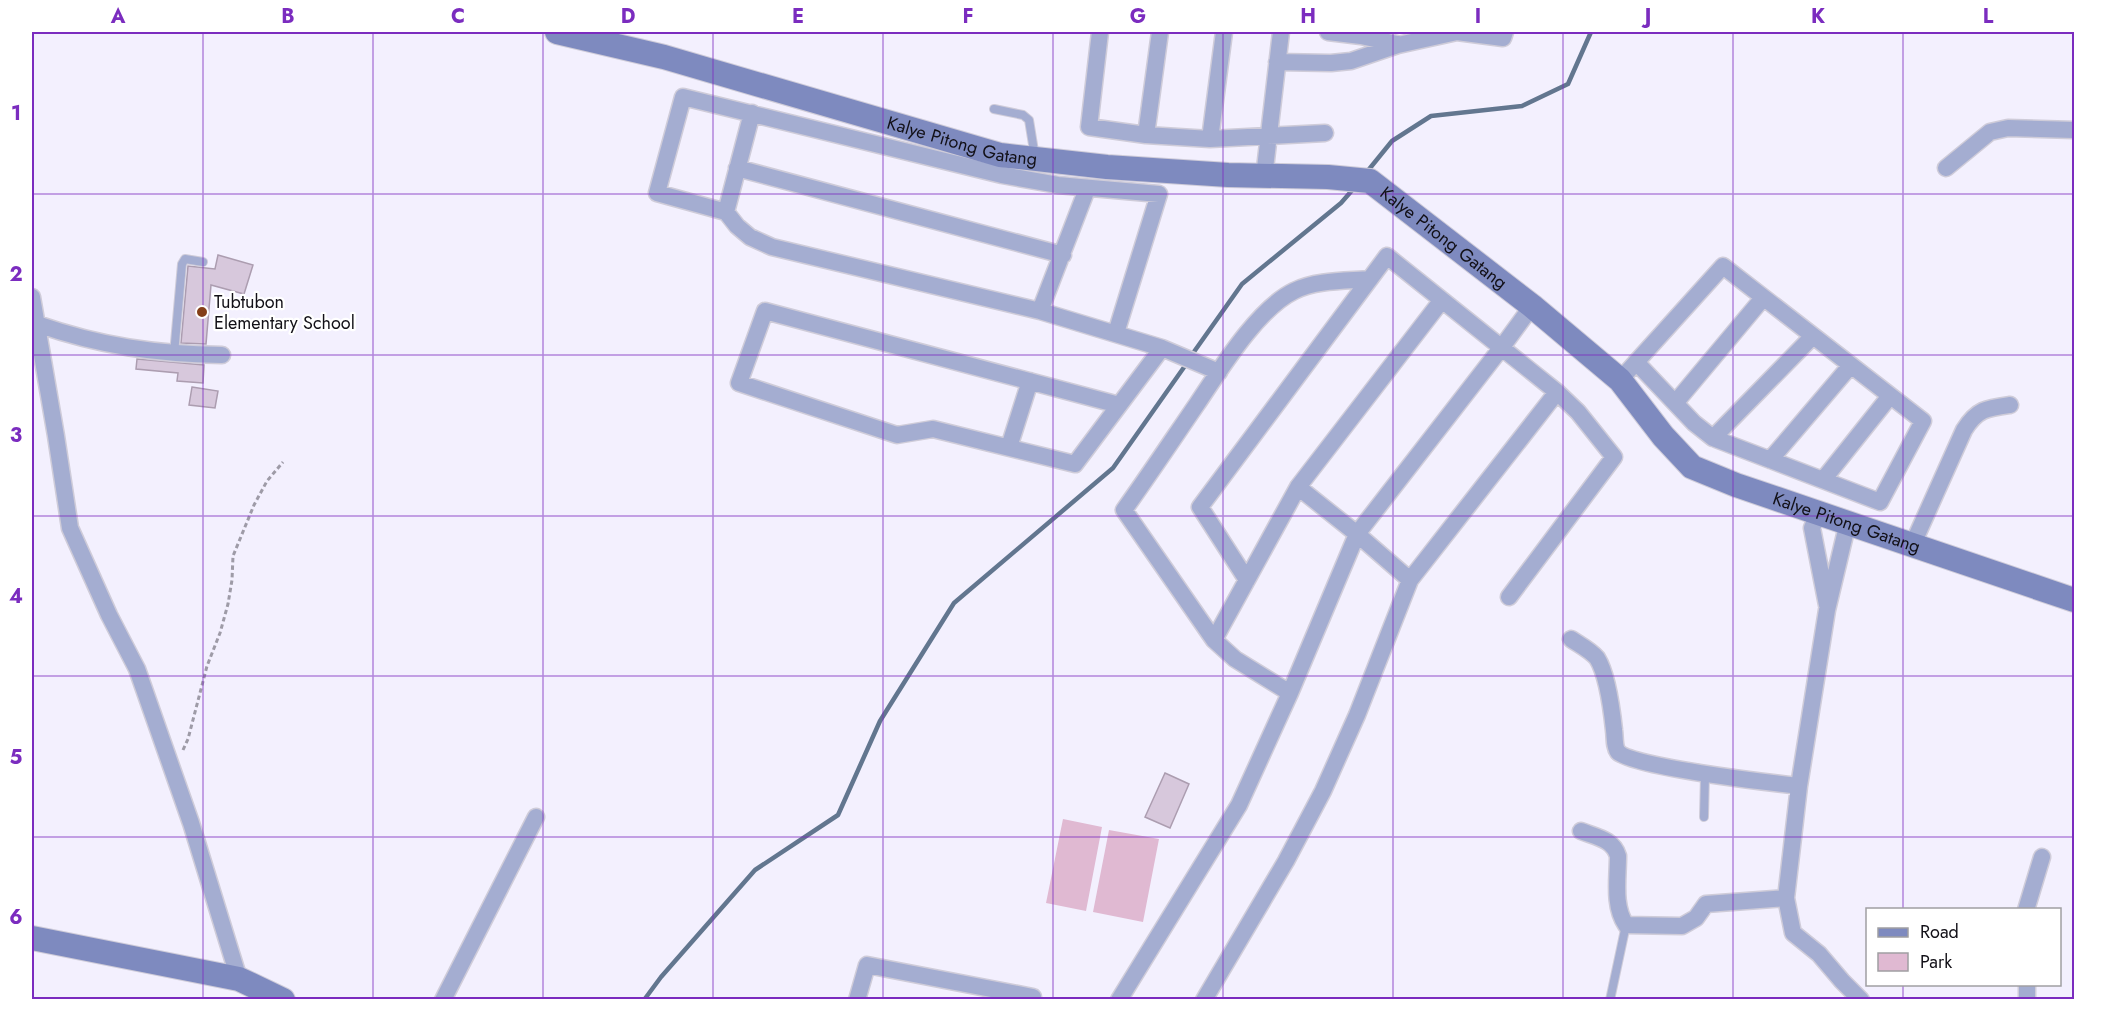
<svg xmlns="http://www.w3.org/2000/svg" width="2106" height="1031" font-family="Jost,sans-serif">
	<rect width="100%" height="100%" fill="#f3f0fe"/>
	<path fill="#e0b9d2" d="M1063,819l39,8 -16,84 -40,-8z
		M1109,830l50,9 -16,83 -50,-10z"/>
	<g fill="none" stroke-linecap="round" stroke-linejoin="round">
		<path stroke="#62768f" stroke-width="4.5" d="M1366,173l26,-32 39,-25 91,-10 46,-22 23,-52
			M1191,356l51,-72 99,-81 14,-16
			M644,1000l17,-23 94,-107 83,-55 42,-94 74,-118 159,-135 74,-105"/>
	</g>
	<path fill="#d7c8dc" stroke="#ac9db0" stroke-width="1.5" d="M218,255l35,10 -9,29 -33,-9 -5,59 -25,-1 7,-77 27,3z
		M137,359l67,6 -1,18 -26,-2 1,-8 -42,-4z
		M192,387l26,4 -3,17 -26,-3z
		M1165,773l24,11 -19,44 -25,-11z"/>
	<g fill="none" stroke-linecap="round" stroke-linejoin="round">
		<defs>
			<path id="lane" d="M994,109l29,6 6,5 6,37
				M174,354l8,-90 3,-5 18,3
				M1704,817l1,-43
				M1610,1000l16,-75"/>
			<path id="street" d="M1100,32l-11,95 57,8 64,4 115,-6
				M1328,32l33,4 36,8
				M1277,62l54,1 20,-2 47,-16 59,-13 46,6 2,-6
				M1146,135l14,-103
				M1210,139l14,-107
				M737,168l326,87
				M1946,168l44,-36 18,-4 66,2
				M1264,177l17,-145
				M726,212l26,-99
				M32,297l24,139 14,92 39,87 28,54 54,154 48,156
				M1040,311l47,-122
				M32,325l5,-1c63,22 119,30 185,31
				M1116,333l43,-139 -101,-9 -56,-10 -319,-78 -26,96 69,19 11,14 13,11 22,10 268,64 122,37 57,24
				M1620,380l103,-114 200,155 -43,81 -167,-64 -19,-15 -58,-61
				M1676,402l87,-104
				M1119,405l-354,-94 -26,72 158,52 36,-6 142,35 87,-116
				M1713,438l100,-102
				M1009,447l21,-66
				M1770,460l81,-95
				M1823,480l67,-84
				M1298,487l59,47 53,46
				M1912,546l52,-116c13,-21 23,-22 46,-25
				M1247,580l-47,-73 187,-251 170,136 21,20 36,45 -105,140
				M1827,605l-15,-77 3,-7 13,-6
				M1571,639c9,6 19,11 26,19 10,16 15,53 17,72 1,7 0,17 4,22 13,15 155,31 181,34
				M1214,640l84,-153 144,-187
				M1290,693l-55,-34 -21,-19 -90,-130c25,-35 49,-71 73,-106 23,-34 60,-95 97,-113 22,-11 52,-10 76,-12
				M1581,831c15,6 32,8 37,25 0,23 -5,50 8,69l56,1 14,-8 10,-14 80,-6 7,35 26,21 23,27 19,19
				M1786,898l13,-112 28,-176 21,-88
				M2026,910l16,-53
				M2027,984v16
				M443,1000l93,-183
				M857,1000l10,-35 166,32 -1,3
				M1119,1000l120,-195 51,-112 67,-159 145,-187 30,-41
				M1204,1000l82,-139 37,-70 34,-76 53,-135 147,-188"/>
			<g id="secondary">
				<path id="s1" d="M557,32l107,25 336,98 107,12 121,8 100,2 42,4 162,125 88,74 43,56 29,31 44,18 338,115"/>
				<path d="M32,938l207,41 44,21"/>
			</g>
		</defs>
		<use href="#lane" stroke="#cfccd9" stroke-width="10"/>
		<use href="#street" stroke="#cfccd9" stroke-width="19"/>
		<use href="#secondary" stroke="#cfccd9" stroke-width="26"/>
		<path stroke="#9e9ba7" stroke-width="3" stroke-dasharray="4.5 3" stroke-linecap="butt" d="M183,750l5,-11 19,-73 13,-33 8,-29 4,-24 1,-24 21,-51 13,-24 16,-19"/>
		<use href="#lane" stroke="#a4add1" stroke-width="8"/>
		<use href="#street" stroke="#a4add1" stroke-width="16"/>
		<use href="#secondary" stroke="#7e8abf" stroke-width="24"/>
	</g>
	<path fill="none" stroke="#7b2cbf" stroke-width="1.5" stroke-opacity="0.55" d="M203,32v968M373,32v968M543,32v968M713,32v968M883,32v968M1053,32v968M1223,32v968M1393,32v968M1563,32v968M1733,32v968M1903,32v878M32,194h2042M32,355h2042M32,516h2042M32,676h2042M32,837h2042M1903,984v16"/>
	<circle fill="#843f19" stroke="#fff" stroke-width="2" cx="202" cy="312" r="6"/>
	<g text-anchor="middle" stroke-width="4.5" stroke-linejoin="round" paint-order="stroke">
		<g font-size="18" fill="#121017" stroke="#fff">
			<text dy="6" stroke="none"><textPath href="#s1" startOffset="420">Kalye Pitong Gatang</textPath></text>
			<text dy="6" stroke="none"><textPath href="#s1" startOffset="924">Kalye Pitong Gatang</textPath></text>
			<text dy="6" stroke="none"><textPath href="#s1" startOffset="1428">Kalye Pitong Gatang</textPath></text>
		</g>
		<g font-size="18" fill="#121017" stroke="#fff" text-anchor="start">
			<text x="214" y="308">Tubtubon<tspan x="214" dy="21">Elementary School</tspan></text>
		</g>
	</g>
	<rect width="2106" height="1031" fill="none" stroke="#ffffff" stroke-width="66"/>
	<rect x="1866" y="908" width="195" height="78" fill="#ffffff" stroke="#a09fa2" stroke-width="1.5"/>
	<rect x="1878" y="928" width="30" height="9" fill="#7e8abf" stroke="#a09fa2" stroke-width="1.5"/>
	<text x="1920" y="938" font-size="18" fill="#121017">Road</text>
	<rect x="1878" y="953" width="30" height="18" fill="#e0b9d2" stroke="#a09fa2" stroke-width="1.5"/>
	<text x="1920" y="968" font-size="18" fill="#121017">Park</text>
	<rect x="33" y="33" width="2040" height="965" fill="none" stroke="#7b2cbf" stroke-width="2"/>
	<g font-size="20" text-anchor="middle" font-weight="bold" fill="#7b2cbf">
		<text x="118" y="23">A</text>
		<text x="288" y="23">B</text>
		<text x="458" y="23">C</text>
		<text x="628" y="23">D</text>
		<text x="798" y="23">E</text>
		<text x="968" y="23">F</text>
		<text x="1138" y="23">G</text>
		<text x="1308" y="23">H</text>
		<text x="1478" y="23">I</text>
		<text x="1648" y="23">J</text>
		<text x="1818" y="23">K</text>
		<text x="1988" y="23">L</text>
		<text x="16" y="120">1</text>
		<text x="16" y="281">2</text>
		<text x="16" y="442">3</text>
		<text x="16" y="603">4</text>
		<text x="16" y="764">5</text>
		<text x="16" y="924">6</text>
	</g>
</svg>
